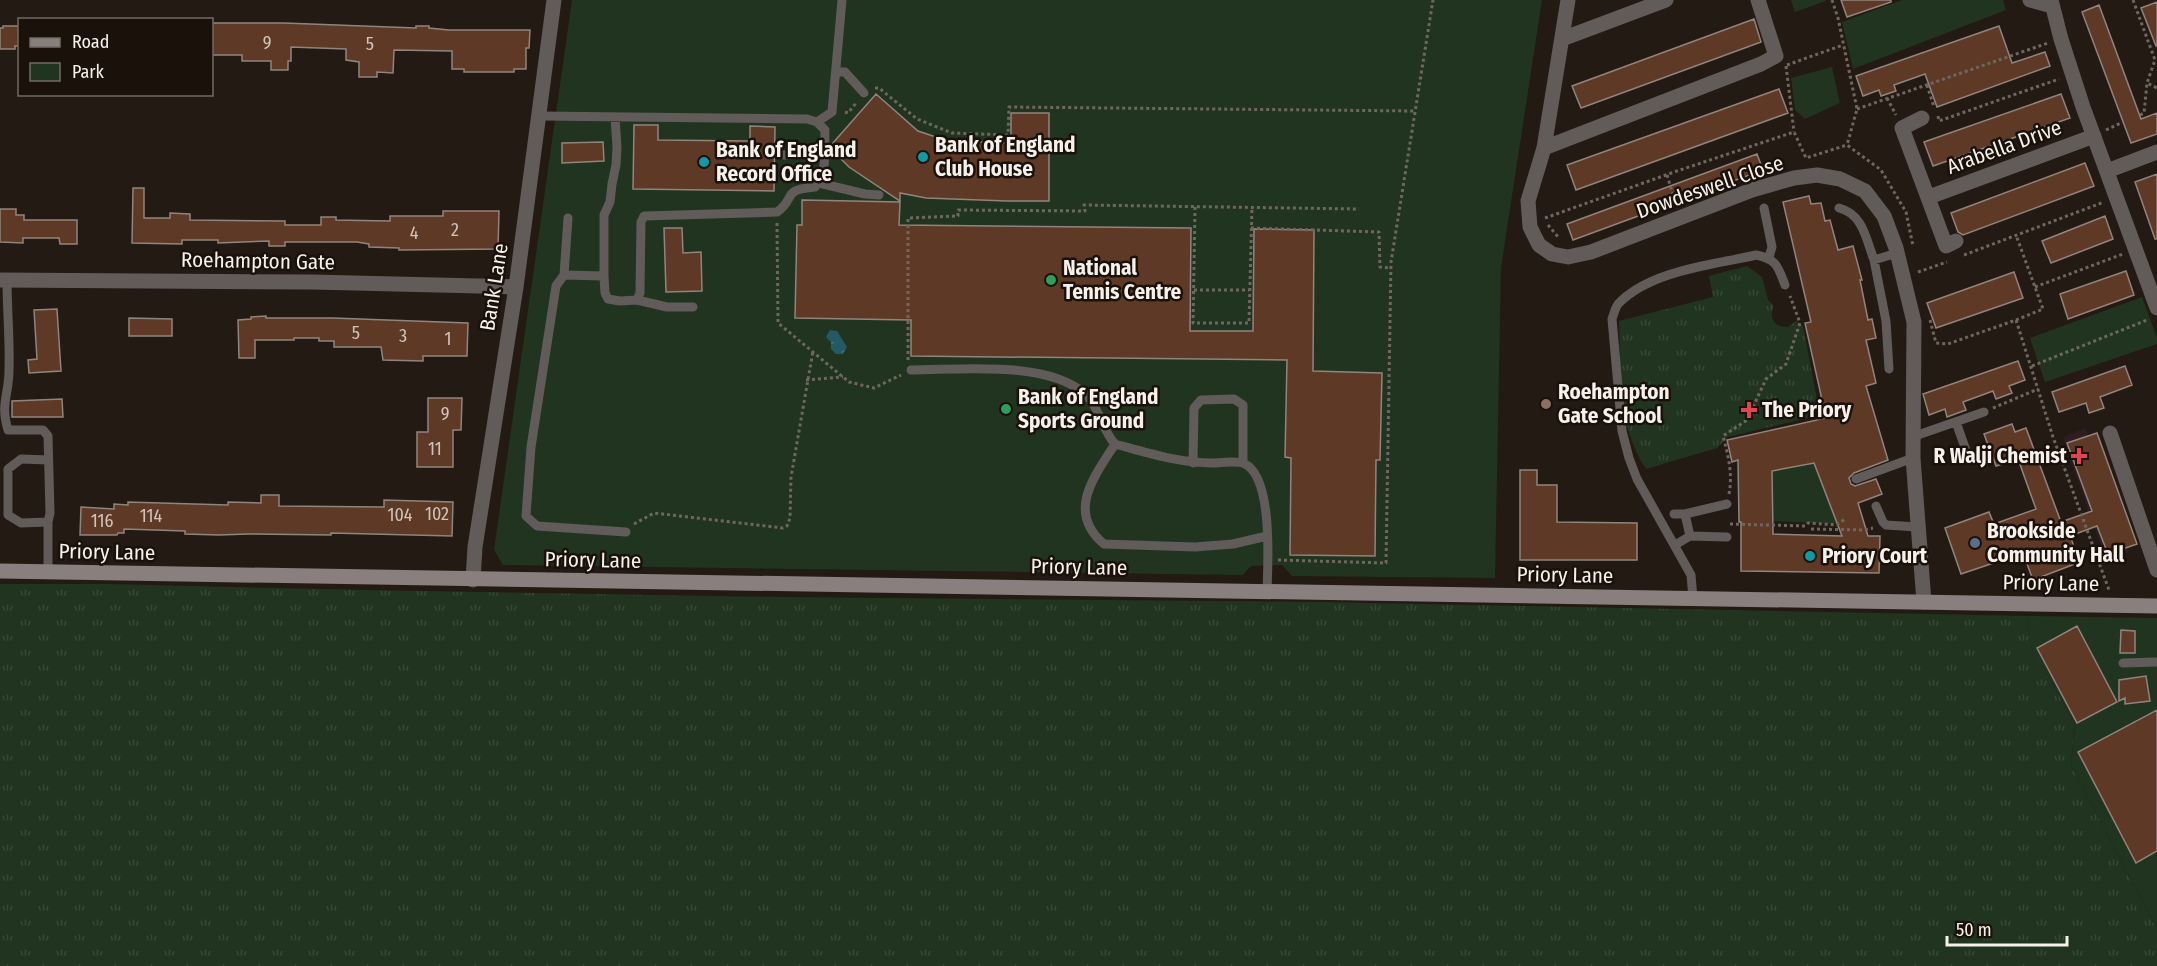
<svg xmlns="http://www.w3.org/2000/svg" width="2157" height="966" font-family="'Fira Sans Condensed',sans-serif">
	<defs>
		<pattern id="grass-tufts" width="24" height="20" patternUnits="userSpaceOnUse" patternTransform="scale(1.5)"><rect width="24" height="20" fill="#213420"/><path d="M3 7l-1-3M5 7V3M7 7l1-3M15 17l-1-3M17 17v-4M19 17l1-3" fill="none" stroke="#374836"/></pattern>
		<pattern id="water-ripples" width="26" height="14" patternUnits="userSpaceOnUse" patternTransform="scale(1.5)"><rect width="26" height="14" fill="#235a64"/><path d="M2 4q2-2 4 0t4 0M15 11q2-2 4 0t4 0" fill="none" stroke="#44727a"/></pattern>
	</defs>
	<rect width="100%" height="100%" fill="#221a13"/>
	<path fill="#301d21" d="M2085,428l44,124 -23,9 -43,-124z"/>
	<path fill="url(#grass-tufts)" d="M1747,266l15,11 6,23 6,6c-6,13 1,21 14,21l8,-6 7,5 17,89 -92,22 -11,11 -71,21c-29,-43 -25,-98 -27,-148l94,-24 -4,-21z
		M0,584h108l256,6 417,7 538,5 708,14 7,48 8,1 33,59 -4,41 86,164v37h-2157z"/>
	<path fill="#213420" d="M572,0h970l-41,268 -6,310 -203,-2 -10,-11 -31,1 -8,9 -740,-10 -9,-15z
		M1791,0h35v1l-31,11z
		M1902,0h101l3,10 -153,59 -11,-47z
		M1832,67l8,36 -35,16 -10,-9 -4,-32z
		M2142,297l15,41v6l-112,38 -15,-44z
		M1814,463l22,57v4l-63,-3 -1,-50z
		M2027,616l130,2v311l-86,-164 4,-41 -33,-59h-8z"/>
	<path fill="url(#water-ripples)" d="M830,330l7,1 10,16 -4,7h-7l-5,-5v-7l-5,-5z"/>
	<path fill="#5e3a26" stroke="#91847e" stroke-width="1.5" fill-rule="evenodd" d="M1841,0h50v2l-44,15z
		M2157,2v44h-1l-15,-38z
		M2099,5l42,114 16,-6v21l-26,9 -49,-131z
		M1754,19l7,23 -180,66 -9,-22z
		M212,23h72l132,5v-2h13v2l20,2h81l-1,18h-3v21h-12v3h-50v-3h-12v-18l-58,-1 -1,23 -16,-1v5h-18v-15l-13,-2v-11l-55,-2v14h-3v9h-17v-9h-29v-6h-30z
		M3,26h17v20h-5v3h-15v-21h3z
		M1999,26l13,37 33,-11 5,14 -113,41 -12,-33 -31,11 2,6 -15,5 -2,-6 -16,6 -7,-20z
		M1779,89l9,24 -212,77 -9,-25z
		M876,94l42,37 30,10 63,2v-30h38v88h-42l-81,-3 -26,-5v8l-51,-34 -17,-17v-6z
		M2061,94l9,24 -137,48 -9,-24z
		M634,125h24v15l92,1v-15l25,1 -1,64 -141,-2z
		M603,142l1,19 -42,2v-20z
		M1757,154l6,16 -190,70 -6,-16z
		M2085,163l9,23 -131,49 -5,-3 -7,-19z
		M2157,174v65h-2l-20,-57z
		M133,188h11v30h26v-5l20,1v6l95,1v4h36v-8h15v3l54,1v-5h53v-5h56l-1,38 -99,1v-2l-30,-1v-3l-12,-2h-72v4h-16v-5l-51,2v-3h-36v4l-50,-1z
		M1809,196l2,8 10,-1 4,18 5,-1 8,30 15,-4 9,34h-2l8,40 4,-1 4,19 -10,2 10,43 -10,3 22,74 -34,13 -5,5 2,6 4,2 21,-7 6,15 -24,9 10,33h12l-1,37 -138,-2v-49h-2l-1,-62 -6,2 -5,-22 99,-22 -21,-95 6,-1 -28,-120zM1814,463l28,73 -69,-2 -1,-63z
		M802,200l98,2 -1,23 292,3 -1,103h63l1,-102 60,1 -1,141 69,2 -2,87h-4l-1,96 -85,-1 1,-97 -6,-1 2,-97 -376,-4v-36l-116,-2 2,-93h5z
		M0,209h16v6h8v5h53v24h-17l-1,-6h-36v5l-23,-1z
		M2105,216l8,23 -62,24 -9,-22z
		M664,228h18l1,25 18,-1 1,39 -36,1z
		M2126,271l8,24 -66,24 -8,-25z
		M2014,272l9,26 -87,30 -9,-25z
		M57,309l4,62 -32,2 -1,-13 9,-1 -3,-49z
		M266,316v2h67l135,5 -1,33h-44v5l-40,-1 -2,-13h-47v-6h-15v-3h-25v2h-39v18h-16l-1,-38 13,-1v-2z
		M129,318l43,1v17h-43z
		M2018,361l7,19 -16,6 3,7 -16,6 -3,-8 -30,11 3,8 -19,7 -2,-8 -16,6 -6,-21z
		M2125,366l7,19 -32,12 4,11 -15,5 -3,-10 -27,9 -7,-20z
		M428,398h34l-1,32h-8v37h-36v-35h11z
		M62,399l1,18h-51v-16z
		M2012,424l3,8 11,-4 35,94 31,-11 -25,-68 30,-10 40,111 -29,10 -11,-28 -27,10 10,26 -47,18 -10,-27 -62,21 -16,-46 44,-16 5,12 42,-15 -18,-50 -22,7 -12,-32z
		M1520,470h17v15h20v37l80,1v37h-117z
		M261,495h18v11l105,1v-7l69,2 -1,34 -121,-3v2l-83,-1 -29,1 -34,-1v-3l-61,-2v4h-6l-1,2h-37l1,-28 33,2v-5l14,1v-3l100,3v-3l33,1z
		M2077,626l40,76 -40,21 -40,-75z
		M2121,630l14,1v22h-15z
		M2146,676l4,25 -25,3v-6l-6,3v-21z
		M2157,710v141l-21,12 -58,-111z"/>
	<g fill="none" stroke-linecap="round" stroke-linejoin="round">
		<path stroke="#6e6760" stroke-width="3" stroke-dasharray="3 3" stroke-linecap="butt" d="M1832,0l6,18 19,91 -10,36
			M2133,0l22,60 -8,23 10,5
			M1787,65l56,-20
			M1786,66l8,66
			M1927,85l7,22
			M875,88h4l38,31 35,14 56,2 1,-28 406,4
			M1887,98l9,17
			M1857,109l191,-66
			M845,112l3,1 9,-11
			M2140,115l4,-2 3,-30
			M1938,116l1,5 120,-42
			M2106,130l17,-8
			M1667,175l9,30
			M1195,207l-2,116h56l3,-116
			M1545,218l132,-47 117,-39 12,26 41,-13 34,25 25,42 7,34
			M777,223l1,100 71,59 25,6 27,-13
			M1548,225l11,13
			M1251,228l128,4 1,35 11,1
			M1964,255l140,-53
			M1918,272l29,-10
			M2035,287l88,-33
			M1194,290h55
			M1930,320l6,23 12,1 68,-24 37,117 56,153
			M2016,320l27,-11 -27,-74
			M908,360v-142l50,-2v-6l127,1 -1,-6 275,4
			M2032,366l115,-46
			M806,380l37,-3
			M1993,408l45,-19
			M1729,494c4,-20 -1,-39 -6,-58l24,-16 19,-41 20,-15 14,-41 -10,-27
			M634,524l20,-11 129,15 4,-2 3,-8 1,-41 22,-126
			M1730,524l75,2 3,-3 29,2 8,-6
			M1811,529l53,1 9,-2
			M1278,560l108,3 5,-301 42,-262"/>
		<path stroke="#615b5a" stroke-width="9" d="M836,72h9l19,21
			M540,116l267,3 10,3 8,8c-1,18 3,44 -10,57 -35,3 -18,11 -38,25l-133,4 -3,6 -1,71 -3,7 -17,1 -12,-2 -3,-6 -1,-17v-61l6,-13 2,-18 4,-19 1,-18 -2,-30
			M817,122l15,-10 10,-112
			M784,155l40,-1
			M819,183l46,11 14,1
			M1764,208l8,39 -3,10
			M1839,208c24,6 27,31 35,52l23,-7
			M1874,260l12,61 3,48
			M564,275l4,-57
			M604,276l-40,-1 -8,11 -25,161 -5,69 11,10 89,6
			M7,280c0,30 3,60 2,90 0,25 -9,33 -1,60h35l5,6 2,77 -2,9v50
			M637,300l30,7h26
			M911,370c49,0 134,-10 173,23 16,14 17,36 31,51 -21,33 -49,68 -11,100l91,3 38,-3 34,-8
			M1956,422l12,34
			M1912,437l72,-25
			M1115,444c33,9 64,19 98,19 9,0 24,-3 32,1 28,14 23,99 22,127
			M48,460l-27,-1 -13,10v46l13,8 27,-1
			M1193,463l1,-55 7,-8 33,-1 9,6v58
			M1856,479l57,-21
			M1876,506l7,16 3,3 31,2
			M1674,514h11l42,-10
			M1690,536l37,1
			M1675,545l15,-9 -5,-22
			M1693,598l-2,-23 -54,-96 -8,-21 -7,-27 -10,-112c2,-5 3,-13 8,-17 33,-32 93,-37 136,-47 21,4 22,12 29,30
			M2123,663l34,-1"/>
		<path stroke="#615b5a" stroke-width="15" d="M1568,0l-24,148 -16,53 2,26 9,18 13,9 16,3 23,-5 161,-62 42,-12 23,-3 23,4 25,12 19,25 12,32 18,74 -1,136 11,144
			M2030,0l22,6
			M2051,0l10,39 22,68 74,201
			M1562,39l104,-39
			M1922,118l-20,10 44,118 10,-5
			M1544,148l217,-84 15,-8 -18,-56
			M2107,171l50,-19
			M1929,197l165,-61
			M0,280l312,2 204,5
			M2110,433l47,137
			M473,580l2,-33 41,-260 38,-287"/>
		<path stroke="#897f7e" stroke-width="15" d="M0,571l2157,35"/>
	</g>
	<g fill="#0f9aa8" stroke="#19110a" stroke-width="2">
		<circle cx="923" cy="157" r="6"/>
		<circle cx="704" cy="162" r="6"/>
		<circle cx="1810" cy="556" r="6"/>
	</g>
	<g fill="#2e9e5b" stroke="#19110a" stroke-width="2">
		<circle cx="1051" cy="280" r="6"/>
		<circle cx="1006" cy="409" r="6"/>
	</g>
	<circle fill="#8d6e63" stroke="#19110a" stroke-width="2" cx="1546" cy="404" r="6"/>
	<g fill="#e0444e" stroke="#19110a" stroke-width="2">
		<path d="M1746 401h6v6h6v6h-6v6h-6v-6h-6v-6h6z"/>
		<path d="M2076 447h6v6h6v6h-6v6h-6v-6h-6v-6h6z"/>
	</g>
	<circle fill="#5c6f8a" stroke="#19110a" stroke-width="2" cx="1975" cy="543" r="6"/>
	<g text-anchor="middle" stroke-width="5" stroke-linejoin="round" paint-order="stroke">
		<g font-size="18" fill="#d1c3ba">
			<text x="267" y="49">9</text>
			<text x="370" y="50">5</text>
			<text x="455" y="236">2</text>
			<text x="414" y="239">4</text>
			<text x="356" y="339">5</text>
			<text x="403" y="342">3</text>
			<text x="448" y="345">1</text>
			<text x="445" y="420">9</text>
			<text x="435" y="455">11</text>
			<text x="437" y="520">102</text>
			<text x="400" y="521">104</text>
			<text x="151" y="522">114</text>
			<text x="102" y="527">116</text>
		</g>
		<g font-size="21" font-weight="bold" fill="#f7f1ec" stroke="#19110a" text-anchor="start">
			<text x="935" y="152">Bank of England<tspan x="935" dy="24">Club House</tspan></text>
			<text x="716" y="157">Bank of England<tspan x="716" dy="24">Record Office</tspan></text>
			<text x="1063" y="275">National<tspan x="1063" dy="24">Tennis Centre</tspan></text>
			<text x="1558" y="399">Roehampton<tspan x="1558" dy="24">Gate School</tspan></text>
			<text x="1018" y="404">Bank of England<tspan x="1018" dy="24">Sports Ground</tspan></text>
			<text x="1762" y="417">The Priory</text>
			<text x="2067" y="463" text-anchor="end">R Walji Chemist</text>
			<text x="1987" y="538">Brookside<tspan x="1987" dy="24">Community Hall</tspan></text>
			<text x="1822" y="563">Priory Court</text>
		</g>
		<g font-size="21" fill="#f7f1ec" stroke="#19110a">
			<text transform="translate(2004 147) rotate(-20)" y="7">Arabella Drive</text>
			<text transform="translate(1710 187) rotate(-19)" y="7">Dowdeswell Close</text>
			<text transform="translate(258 261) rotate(1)" y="7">Roehampton Gate</text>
			<text transform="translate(494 287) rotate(-81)" y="7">Bank Lane</text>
			<text transform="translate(107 552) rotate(1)" y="7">Priory Lane</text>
			<text transform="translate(593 560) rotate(1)" y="7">Priory Lane</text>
			<text transform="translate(1079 567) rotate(1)" y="7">Priory Lane</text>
			<text transform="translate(1565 575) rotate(1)" y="7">Priory Lane</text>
			<text transform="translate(2051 583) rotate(1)" y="7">Priory Lane</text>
		</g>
	</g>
	<rect x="18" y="18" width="195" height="78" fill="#19110a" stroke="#726b64" stroke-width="1.5"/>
	<rect x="30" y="38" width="30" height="9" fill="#897f7e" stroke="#726b64" stroke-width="1.5"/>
	<text x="72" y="48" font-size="18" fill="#f7f1ec">Road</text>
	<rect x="30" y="63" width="30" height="18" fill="#213420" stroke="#726b64" stroke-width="1.5"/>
	<text x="72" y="78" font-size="18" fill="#f7f1ec">Park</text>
	<path d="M1947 936v9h120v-9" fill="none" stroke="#f7f1ec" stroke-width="3"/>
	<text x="1956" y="936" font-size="18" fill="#f7f1ec" stroke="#19110a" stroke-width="4.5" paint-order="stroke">50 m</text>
</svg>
